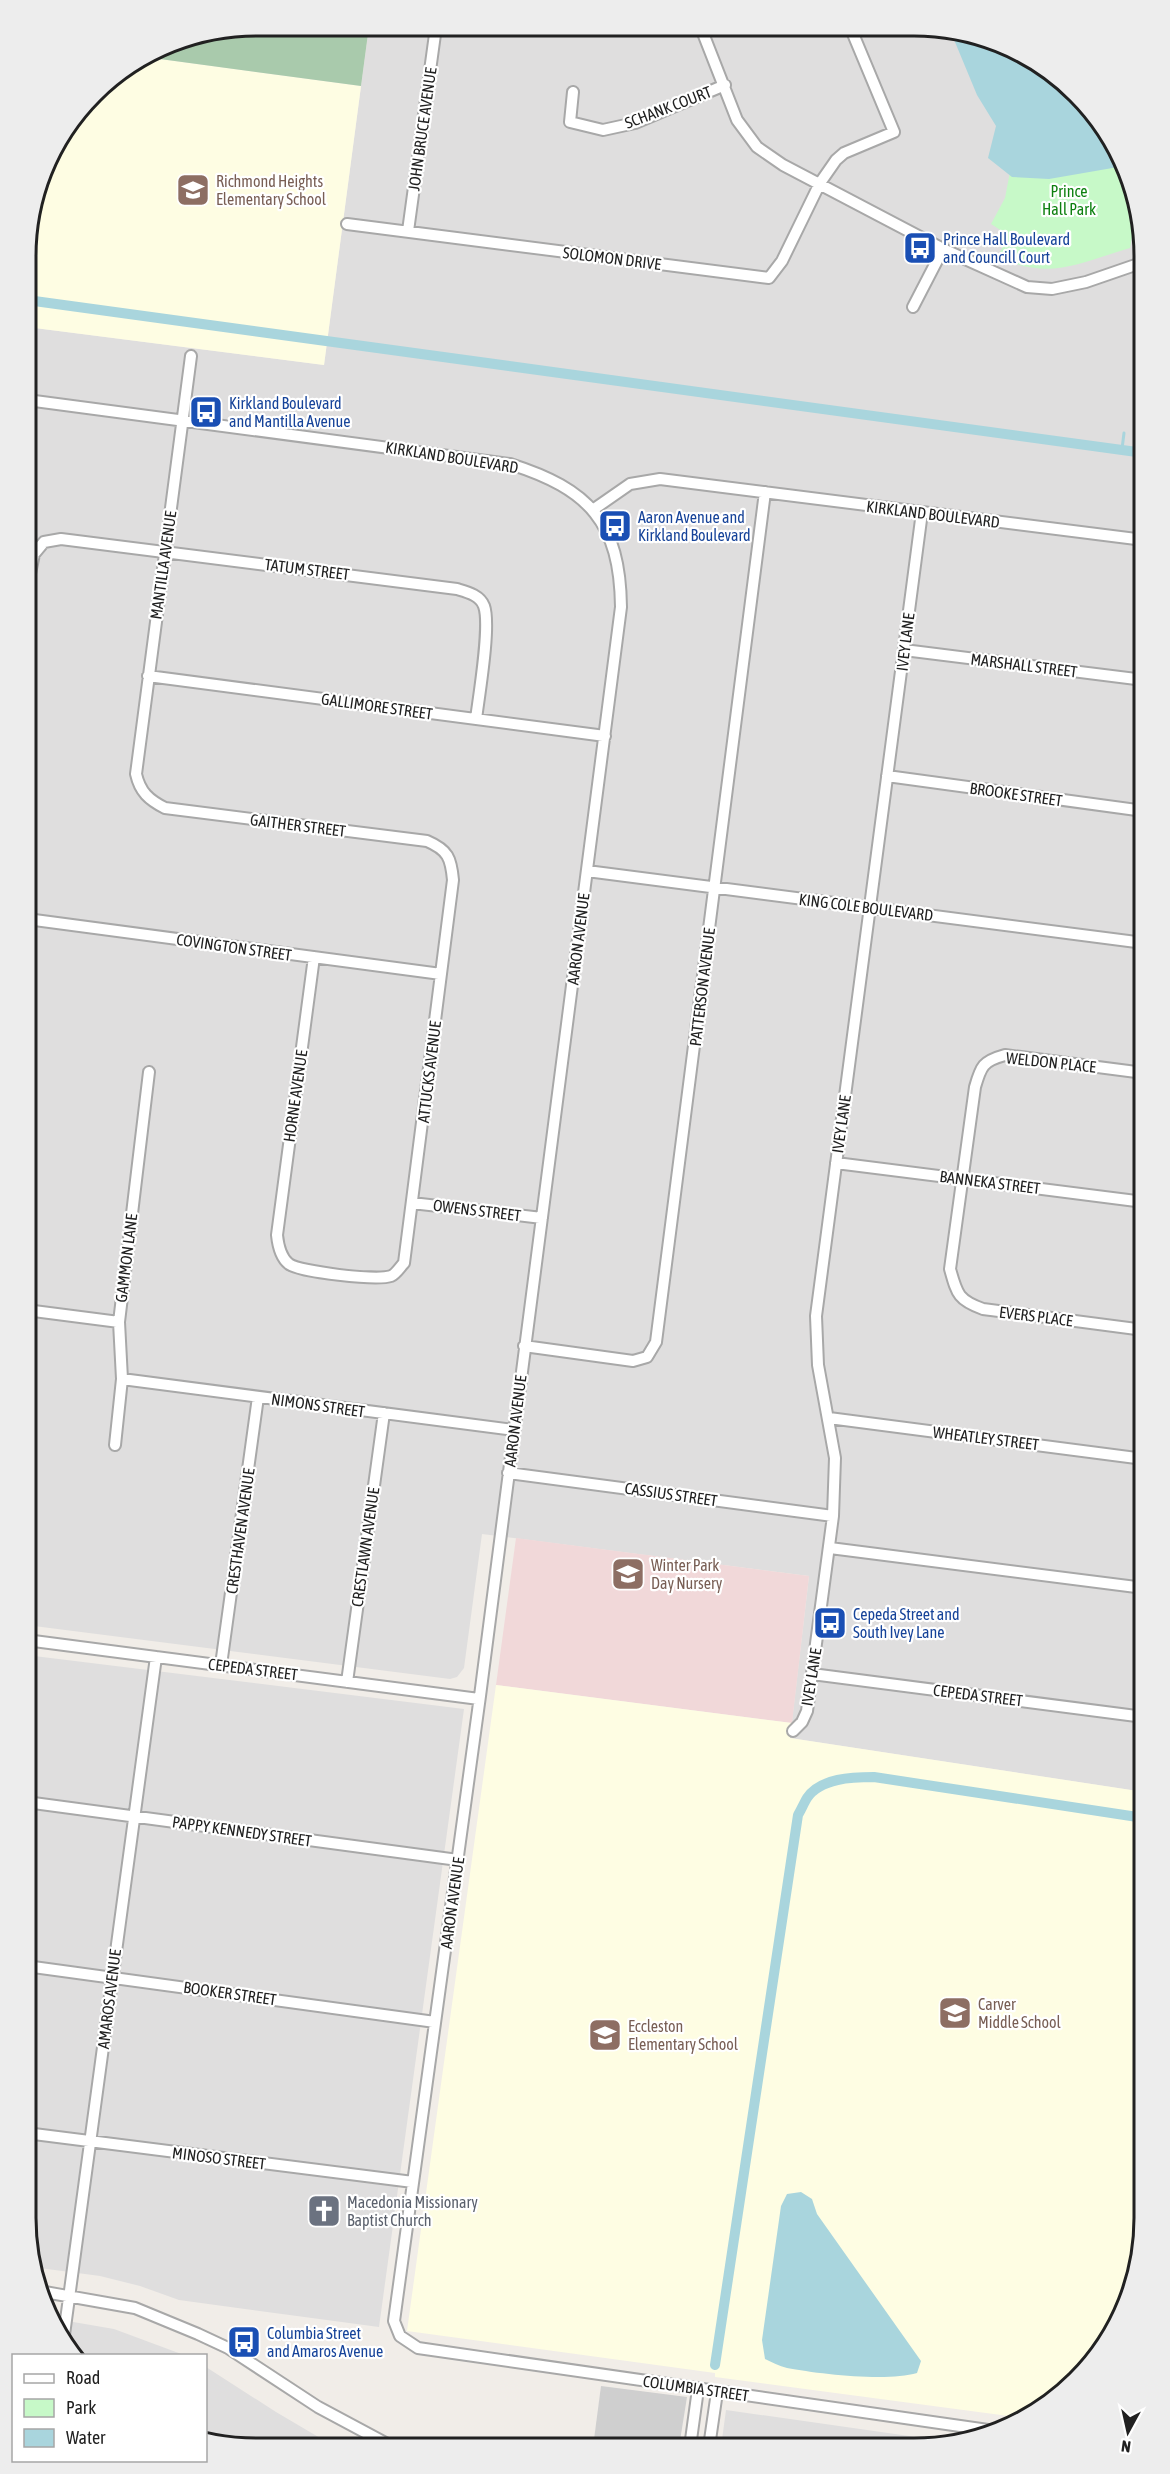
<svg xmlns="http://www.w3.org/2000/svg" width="1170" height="2474" font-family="'Asap Condensed',sans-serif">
	<rect width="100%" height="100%" fill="#f1ede8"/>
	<path fill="#dfdede" d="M369,26l590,4 57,19 50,34 47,57 24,56 7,60v1536l-354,-54 19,-162 -327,-42 -18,134 -7,9 -7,2 -424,-54 1,-1298 297,38z
		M26,1655l438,54 -85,618 -200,-27 -39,-14 -40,-10 -68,-9 -6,-49z
		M50,2318l64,11 70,26h-110l-17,-21z
		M206,2367l70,45 56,33 -121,-1 -5,-2z
		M726,2410l232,33 -44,5 -193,-1z"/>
	<path fill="#f1d8d9" d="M516,1538l293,38 -17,147 -296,-38z"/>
	<path fill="#fefde3" d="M145,57l216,29 -37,279 -297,-38v-101l22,-72 55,-71z
		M496,1685l296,38 -2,15 354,54v442l-17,72 -30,53 -55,51 -19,8 -308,-41v-4l-308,-42z"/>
	<path fill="#cfcfcf" d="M601,2386l86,11 -8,50h-86z"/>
	<path fill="#a9caac" d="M256,26h113l-8,60 -216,-29 23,-14z"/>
	<path fill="#c7f9c8" d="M1018,130l96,12 23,54 1,8 -8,44c-51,15 -80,33 -132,9l10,-22 -17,-11 14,-26z"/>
	<path fill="#a9d5dd" d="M950,30h9l57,19 50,34 47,57 11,26 -75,13 -37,-2 -24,-19 8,-32 -19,-31z
		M801,2192l11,7 5,15 104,147 -4,12c-30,9 -98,1 -130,-5 -8,-2 -15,-6 -22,-9l-3,-19 19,-134 6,-12z"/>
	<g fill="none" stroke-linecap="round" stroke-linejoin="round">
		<path stroke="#a9d5dd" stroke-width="3" d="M1122,449l2,-16"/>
		<path stroke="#a9d5dd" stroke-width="10" d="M27,300l1117,153
			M715,2365l83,-550c3,-5 6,-12 9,-17 13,-20 46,-21 67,-21l270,41"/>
		<defs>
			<path id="minor" d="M701,28l36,92 20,27 26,18 160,84 84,38 25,2 34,-7 58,-20
				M573,92l-3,30 33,8 32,-7 90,-38
				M347,224l422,54 13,-17 38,-78 16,-23 8,-7 50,-21 -43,-103
				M408,231l28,-204
				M913,307l30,-58
				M191,356l-55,418c4,18 13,26 29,34l262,33c21,9 24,17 26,39l-49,383c-4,4 -8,11 -13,13 -14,5 -91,-4 -102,-12 -9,-7 -11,-19 -12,-29l37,-278
				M27,400l483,64c79,25 110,58 111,143l-141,1089 -86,625 6,15 18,12 577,83
				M594,509l36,-25 30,-5 484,61
				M27,588l7,-34 10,-12 17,-3 396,50c10,3 23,6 27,17 7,19 -5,89 -8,113
				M904,650l240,30
				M148,676l457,60
				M887,776l257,35
				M587,871l557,72
				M27,919l414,55
				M836,1163l308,39
				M412,1203l130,15
				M26,1310l93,12
				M1144,1330l-161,-21c-25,-9 -26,-15 -33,-40l25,-182c6,-21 8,-26 30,-32l139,18
				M524,1346l109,15 14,-4 9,-15 109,-850
				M122,1379l392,51
				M829,1418l315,41
				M115,1445l7,-66 -3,-57 30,-250
				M508,1473l325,43
				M830,1548l314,40
				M26,1640l453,59
				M221,1665l37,-268
				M812,1674l332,43
				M347,1682l37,-269
				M793,1731l9,-9 5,-11 26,-195 2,-58 -17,-93 -2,-49 106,-804
				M26,1802l432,58
				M26,1966l409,56
				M26,2133l387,49
				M39,2291l96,17 63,26 30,14 90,59 71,38
				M63,2342l93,-685
				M690,2447l8,-58
				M709,2447l8,-55"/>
		</defs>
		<use href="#minor" stroke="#a8a8a8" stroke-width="14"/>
		<use href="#minor" stroke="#fff" stroke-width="10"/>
	</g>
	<defs>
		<symbol id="school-square" viewBox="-11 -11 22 22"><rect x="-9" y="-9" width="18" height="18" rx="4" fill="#8d6e63" stroke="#fff"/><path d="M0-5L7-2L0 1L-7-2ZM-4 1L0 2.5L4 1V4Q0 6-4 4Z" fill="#fff"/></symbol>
		<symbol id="bus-square" viewBox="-11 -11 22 22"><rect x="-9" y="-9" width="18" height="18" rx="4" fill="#1a4fb4" stroke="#fff"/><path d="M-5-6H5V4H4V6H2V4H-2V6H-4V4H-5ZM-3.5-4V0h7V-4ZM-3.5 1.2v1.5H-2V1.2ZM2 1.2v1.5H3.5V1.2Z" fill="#fff"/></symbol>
		<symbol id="church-square" viewBox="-11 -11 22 22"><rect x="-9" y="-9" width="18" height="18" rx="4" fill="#6b7280" stroke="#fff"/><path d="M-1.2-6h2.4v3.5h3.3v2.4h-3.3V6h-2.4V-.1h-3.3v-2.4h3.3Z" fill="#fff"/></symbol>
	</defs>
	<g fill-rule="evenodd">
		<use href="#school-square" x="174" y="171" width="38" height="38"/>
		<use href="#bus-square" x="901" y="229" width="38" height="38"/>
		<use href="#bus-square" x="187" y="393" width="38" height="38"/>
		<use href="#bus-square" x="596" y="507" width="38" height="38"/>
		<use href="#school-square" x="609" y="1555" width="38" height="38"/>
		<use href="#bus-square" x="811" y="1604" width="38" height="38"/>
		<use href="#school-square" x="936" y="1994" width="38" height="38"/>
		<use href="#school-square" x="586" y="2016" width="38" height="38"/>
		<use href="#church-square" x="305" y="2192" width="38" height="38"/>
		<use href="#bus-square" x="225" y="2323" width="38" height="38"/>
	</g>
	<g text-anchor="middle" stroke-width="4.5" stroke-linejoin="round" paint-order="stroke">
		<g font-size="16" fill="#212121" stroke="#fff">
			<text transform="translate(668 107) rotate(-21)" y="6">SCHANK COURT</text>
			<text transform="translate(422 129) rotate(-82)" y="6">JOHN BRUCE AVENUE</text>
			<text transform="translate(612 258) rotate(7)" y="6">SOLOMON DRIVE</text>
			<text transform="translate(452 457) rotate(9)" y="6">KIRKLAND BOULEVARD</text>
			<text transform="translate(933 514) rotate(7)" y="6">KIRKLAND BOULEVARD</text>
			<text transform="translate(163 565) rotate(-82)" y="6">MANTILLA AVENUE</text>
			<text transform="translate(307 569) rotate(7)" y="6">TATUM STREET</text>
			<text transform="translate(905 642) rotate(-83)" y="6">IVEY LANE</text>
			<text transform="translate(1024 665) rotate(7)" y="6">MARSHALL STREET</text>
			<text transform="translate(377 706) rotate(8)" y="6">GALLIMORE STREET</text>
			<text transform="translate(1016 794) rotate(8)" y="6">BROOKE STREET</text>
			<text transform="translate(298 825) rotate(7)" y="6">GAITHER STREET</text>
			<text transform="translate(866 907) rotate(7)" y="6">KING COLE BOULEVARD</text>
			<text transform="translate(578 939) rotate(-83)" y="6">AARON AVENUE</text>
			<text transform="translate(234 947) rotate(8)" y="6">COVINGTON STREET</text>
			<text transform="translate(702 987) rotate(-83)" y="6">PATTERSON AVENUE</text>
			<text transform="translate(1051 1062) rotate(6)" y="6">WELDON PLACE</text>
			<text transform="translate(429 1072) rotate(-83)" y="6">ATTUCKS AVENUE</text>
			<text transform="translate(295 1096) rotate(-82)" y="6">HORNE AVENUE</text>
			<text transform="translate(841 1124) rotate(-82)" y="6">IVEY LANE</text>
			<text transform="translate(990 1182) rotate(7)" y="6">BANNEKA STREET</text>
			<text transform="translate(477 1210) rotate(7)" y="6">OWENS STREET</text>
			<text transform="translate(126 1258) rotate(-83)" y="6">GAMMON LANE</text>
			<text transform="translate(1036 1316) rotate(7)" y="6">EVERS PLACE</text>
			<text transform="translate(318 1405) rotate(8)" y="6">NIMONS STREET</text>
			<text transform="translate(515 1421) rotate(-83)" y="6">AARON AVENUE</text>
			<text transform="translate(986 1438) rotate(7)" y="6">WHEATLEY STREET</text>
			<text transform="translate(671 1494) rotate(8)" y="6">CASSIUS STREET</text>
			<text transform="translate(240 1531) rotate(-82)" y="6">CRESTHAVEN AVENUE</text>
			<text transform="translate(365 1547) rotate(-82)" y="6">CRESTLAWN AVENUE</text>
			<text transform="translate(253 1669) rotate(7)" y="6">CEPEDA STREET</text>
			<text transform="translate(811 1677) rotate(-81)" y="6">IVEY LANE</text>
			<text transform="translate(978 1695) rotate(7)" y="6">CEPEDA STREET</text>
			<text transform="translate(242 1831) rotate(8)" y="6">PAPPY KENNEDY STREET</text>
			<text transform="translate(452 1903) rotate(-82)" y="6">AARON AVENUE</text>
			<text transform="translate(230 1993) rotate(8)" y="6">BOOKER STREET</text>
			<text transform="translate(109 1999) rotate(-83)" y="6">AMAROS AVENUE</text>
			<text transform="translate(219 2158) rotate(7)" y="6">MINOSO STREET</text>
			<text transform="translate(696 2388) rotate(8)" y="6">COLUMBIA STREET</text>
		</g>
		<g font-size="16" fill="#785e54" stroke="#fff" text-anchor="start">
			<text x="216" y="187">Richmond Heights<tspan x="216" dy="18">Elementary School</tspan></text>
			<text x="651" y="1571">Winter Park<tspan x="651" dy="18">Day Nursery</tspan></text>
			<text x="978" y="2010">Carver<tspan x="978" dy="18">Middle School</tspan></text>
			<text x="628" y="2032">Eccleston<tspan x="628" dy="18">Elementary School</tspan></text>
		</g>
		<g font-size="16" fill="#0e8010" stroke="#fff">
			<text x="1069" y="197">Prince<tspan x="1069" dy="18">Hall Park</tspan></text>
		</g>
		<g font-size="16" fill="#164399" stroke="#fff" text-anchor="start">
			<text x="943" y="245">Prince Hall Boulevard<tspan x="943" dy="18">and Councill Court</tspan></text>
			<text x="229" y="409">Kirkland Boulevard<tspan x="229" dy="18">and Mantilla Avenue</tspan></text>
			<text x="638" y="523">Aaron Avenue and<tspan x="638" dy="18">Kirkland Boulevard</tspan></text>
			<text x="853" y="1620">Cepeda Street and<tspan x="853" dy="18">South Ivey Lane</tspan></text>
			<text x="267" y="2339">Columbia Street<tspan x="267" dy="18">and Amaros Avenue</tspan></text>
		</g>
		<g font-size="16" fill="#5b616d" stroke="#fff" text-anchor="start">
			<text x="347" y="2208">Macedonia Missionary<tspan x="347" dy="18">Baptist Church</tspan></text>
		</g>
	</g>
	<path d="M0 0H1170V2474H0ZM256 36H914A220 220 0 0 1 1134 256V2218A220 220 0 0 1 914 2438H256A220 220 0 0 1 36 2218V256A220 220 0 0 1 256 36Z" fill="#ededed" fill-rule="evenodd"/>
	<path fill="none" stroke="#212121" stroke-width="3" d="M256 36H914A220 220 0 0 1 1134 256V2218A220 220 0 0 1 914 2438H256A220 220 0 0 1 36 2218V256A220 220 0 0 1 256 36Z"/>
	<rect x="12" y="2354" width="195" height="108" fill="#ffffff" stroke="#a6a6a6" stroke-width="1.5"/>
	<rect x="24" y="2374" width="30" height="9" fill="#ffffff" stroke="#a6a6a6" stroke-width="1.5"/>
	<text x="66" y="2384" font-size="18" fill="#212121">Road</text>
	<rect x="24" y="2399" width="30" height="18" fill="#c7f9c8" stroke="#a6a6a6" stroke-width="1.5"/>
	<text x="66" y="2414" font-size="18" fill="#212121">Park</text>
	<rect x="24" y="2429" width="30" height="18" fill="#a9d5dd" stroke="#a6a6a6" stroke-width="1.5"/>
	<text x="66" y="2444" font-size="18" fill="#212121">Water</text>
	<g transform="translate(1128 2432) rotate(188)" stroke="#ffffff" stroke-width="4.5" paint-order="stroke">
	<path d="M0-4.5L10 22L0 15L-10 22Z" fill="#212121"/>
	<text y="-9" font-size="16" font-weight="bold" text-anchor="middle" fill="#212121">N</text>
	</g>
</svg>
